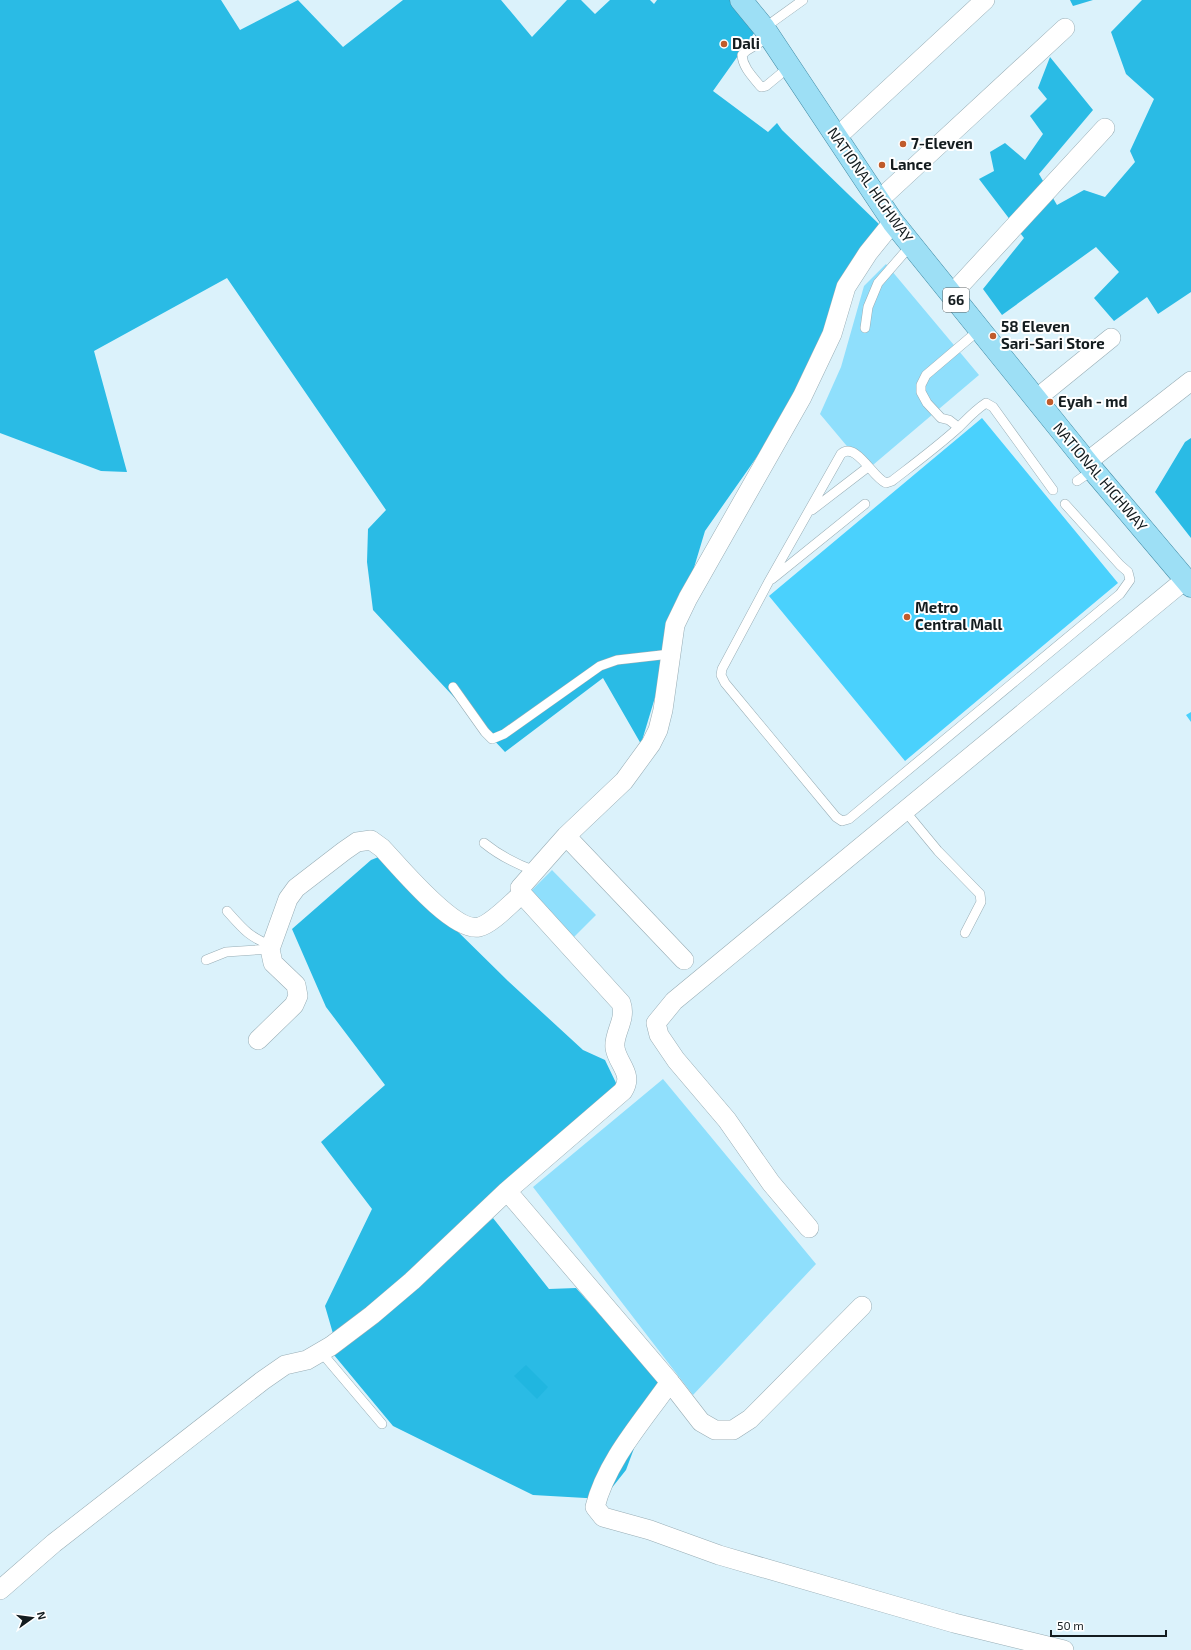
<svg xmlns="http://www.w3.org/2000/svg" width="1191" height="1650" font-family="'Exo 2',sans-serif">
	<rect width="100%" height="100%" fill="#dbf2fb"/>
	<path fill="#8fdffc" d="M886,264l93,111 -112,95 -47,-56 21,-47 23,-81z
		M552,870l44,45 -23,23 -44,-45z
		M663,1079l153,185 -123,131 -160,-208z"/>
	<path fill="#2abbe5" d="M0,0h221l19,30 58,-30 45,47 60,-47h98l31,37 35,-37h14l14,14 15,-14h40l4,4 3,-4h86l14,29 -44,62 55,41 9,-9 5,7 98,95 -75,163 -100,143 -64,213 -38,-66 -98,74 -132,-142 -6,-48 1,-33 18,-19 -159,-232 -133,73 33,121 -26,-1 -101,-38z
		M1070,0h23l-20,6z
		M1142,0h49v292l-33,22 -11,-17 -33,24 -20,-23 25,-26 -23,-25 -94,68 -19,-26 41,-51 -45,-59 15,-8 -4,-19 15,-9 20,17 18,-26 -13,-18 17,-17 -9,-11 12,-31 43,53 -54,64 18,31 27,-15 21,7 30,-35 -5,-11 24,-52 -28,-25 -15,-42z
		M1191,438v100l-36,-46 30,-50z
		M381,856l127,125 75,69 22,10 12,25 -209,189 -74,63 -9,-31 47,-97 -51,-67 64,-57 -59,-78 -34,-78 79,-69z
		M493,1218l56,71 27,-1 83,93 -33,89 -23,29 -70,-4 -140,-69 -59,-71z"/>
	<path fill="#20b6e0" d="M526,1365l22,22 -11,12 -23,-23z"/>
	<path fill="#4ad1fd" d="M982,418l136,165 -213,178 -136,-165z
		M1191,712v10l-5,-7z"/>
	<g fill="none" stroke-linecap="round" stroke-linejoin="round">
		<defs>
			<path id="lane" d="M764,28l39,-28
				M769,37l-23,14 -4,4c1,13 11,22 19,32l5,-1 23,-19
				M865,328l3,-21 10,-24 33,-38
				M958,427l-9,-7 -8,-2 -14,-15 -6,-11v-7l5,-10 53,-45
				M1077,481l16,-11
				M1053,490l-60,-83 -7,-4c-11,7 -19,16 -28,25 -21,19 -44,36 -66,53l-6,2c-14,-6 -30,-42 -45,-29l-73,129 -46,86 -1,6 4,8 111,134 6,4 7,-2 271,-225 10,-14 -2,-8 -8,-7 -55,-61
				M812,510l56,-43
				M772,579l93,-75
				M453,687l32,45 7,7 12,-5 96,-68 17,-6 53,-6
				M905,811l33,40 42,43 1,8 -16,31
				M484,843c16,13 32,21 51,28
				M227,911c16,18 22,26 45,35
				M206,960l20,-8 44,-3
				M321,1352l61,72"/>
			<path id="street" d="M837,137l148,-137
				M878,201l187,-173
				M952,294l153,-166
				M1036,399l75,-61
				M1087,462l104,-81
				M566,836l118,124
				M258,1040l36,-35 4,-9 -2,-11 -23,-22 -3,-14 18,-50 8,-11 48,-37 13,-9 14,-2 11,8c17,18 72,85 97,79 13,-3 32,-24 43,-33
				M507,1191l163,191 31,40 14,8h18l17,-11 112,-113
				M809,1228l-38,-45 -44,-63 -51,-60 -17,-25 -3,-12 18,-22 512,-422
				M670,1382c-27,39 -63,78 -75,125l8,10 47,13 69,25 235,68 110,27
				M0,1590l54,-47 208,-162 23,-16 22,-5 24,-14 41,-31 40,-34 95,-90 116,-100c11,-17 -5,-26 -8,-43 -2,-15 12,-28 6,-45l-99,-109 -2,-6 46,-52 58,-55 27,-37 7,-14 5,-20 12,-85 13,-27 114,-201 30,-63 14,-47 22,-34 25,-31"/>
			<path id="primary" d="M741,0l23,28 129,194 200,248 98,116"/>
		</defs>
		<use href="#lane" stroke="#98adb5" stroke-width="10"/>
		<use href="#street" stroke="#98adb5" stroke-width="20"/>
		<use href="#primary" stroke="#428ca6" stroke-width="23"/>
		<use href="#lane" stroke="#fff" stroke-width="9"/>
		<use href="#street" stroke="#fff" stroke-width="19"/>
		<use href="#primary" stroke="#9ddff5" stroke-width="22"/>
	</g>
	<g fill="#c05b2b" stroke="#fff" stroke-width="1.5">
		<circle cx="724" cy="44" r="4"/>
		<circle cx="903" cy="144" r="4"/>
		<circle cx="882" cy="165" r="4"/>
		<circle cx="993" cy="336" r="4"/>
		<circle cx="1050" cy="402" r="4"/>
		<circle cx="907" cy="617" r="4"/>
	</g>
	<g text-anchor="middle" stroke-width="4" stroke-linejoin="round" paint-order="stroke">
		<rect fill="#fff" stroke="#5a6062" stroke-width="1" x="943" y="288" width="26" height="24" rx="3"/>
		<g font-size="14" font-weight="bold" fill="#141c1f">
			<text x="956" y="305">66</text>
		</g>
		<g font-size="15" font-weight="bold" fill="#141c1f" stroke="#fff" text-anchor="start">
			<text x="732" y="49">Dali</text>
			<text x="911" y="149">7-Eleven</text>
			<text x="890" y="170">Lance</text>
			<text x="1001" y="332">58 Eleven<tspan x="1001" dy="17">Sari-Sari Store</tspan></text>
			<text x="1058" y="407">Eyah - md</text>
			<text x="915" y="613">Metro<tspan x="915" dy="17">Central Mall</tspan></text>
		</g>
		<g font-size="15" fill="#141c1f" stroke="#fff">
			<text transform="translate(870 185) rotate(55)" y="5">NATIONAL HIGHWAY</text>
			<text transform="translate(1100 477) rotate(50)" y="5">NATIONAL HIGHWAY</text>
		</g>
	</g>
	<g transform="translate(32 1618) rotate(76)" stroke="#ffffff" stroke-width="3" paint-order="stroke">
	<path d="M0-3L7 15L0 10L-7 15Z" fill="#141c1f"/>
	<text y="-6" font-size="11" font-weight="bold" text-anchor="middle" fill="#141c1f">N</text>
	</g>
	<path d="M1051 1630v6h115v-6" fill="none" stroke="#141c1f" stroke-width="2"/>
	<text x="1057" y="1630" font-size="12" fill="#141c1f" stroke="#ffffff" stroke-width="3" paint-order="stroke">50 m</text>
</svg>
